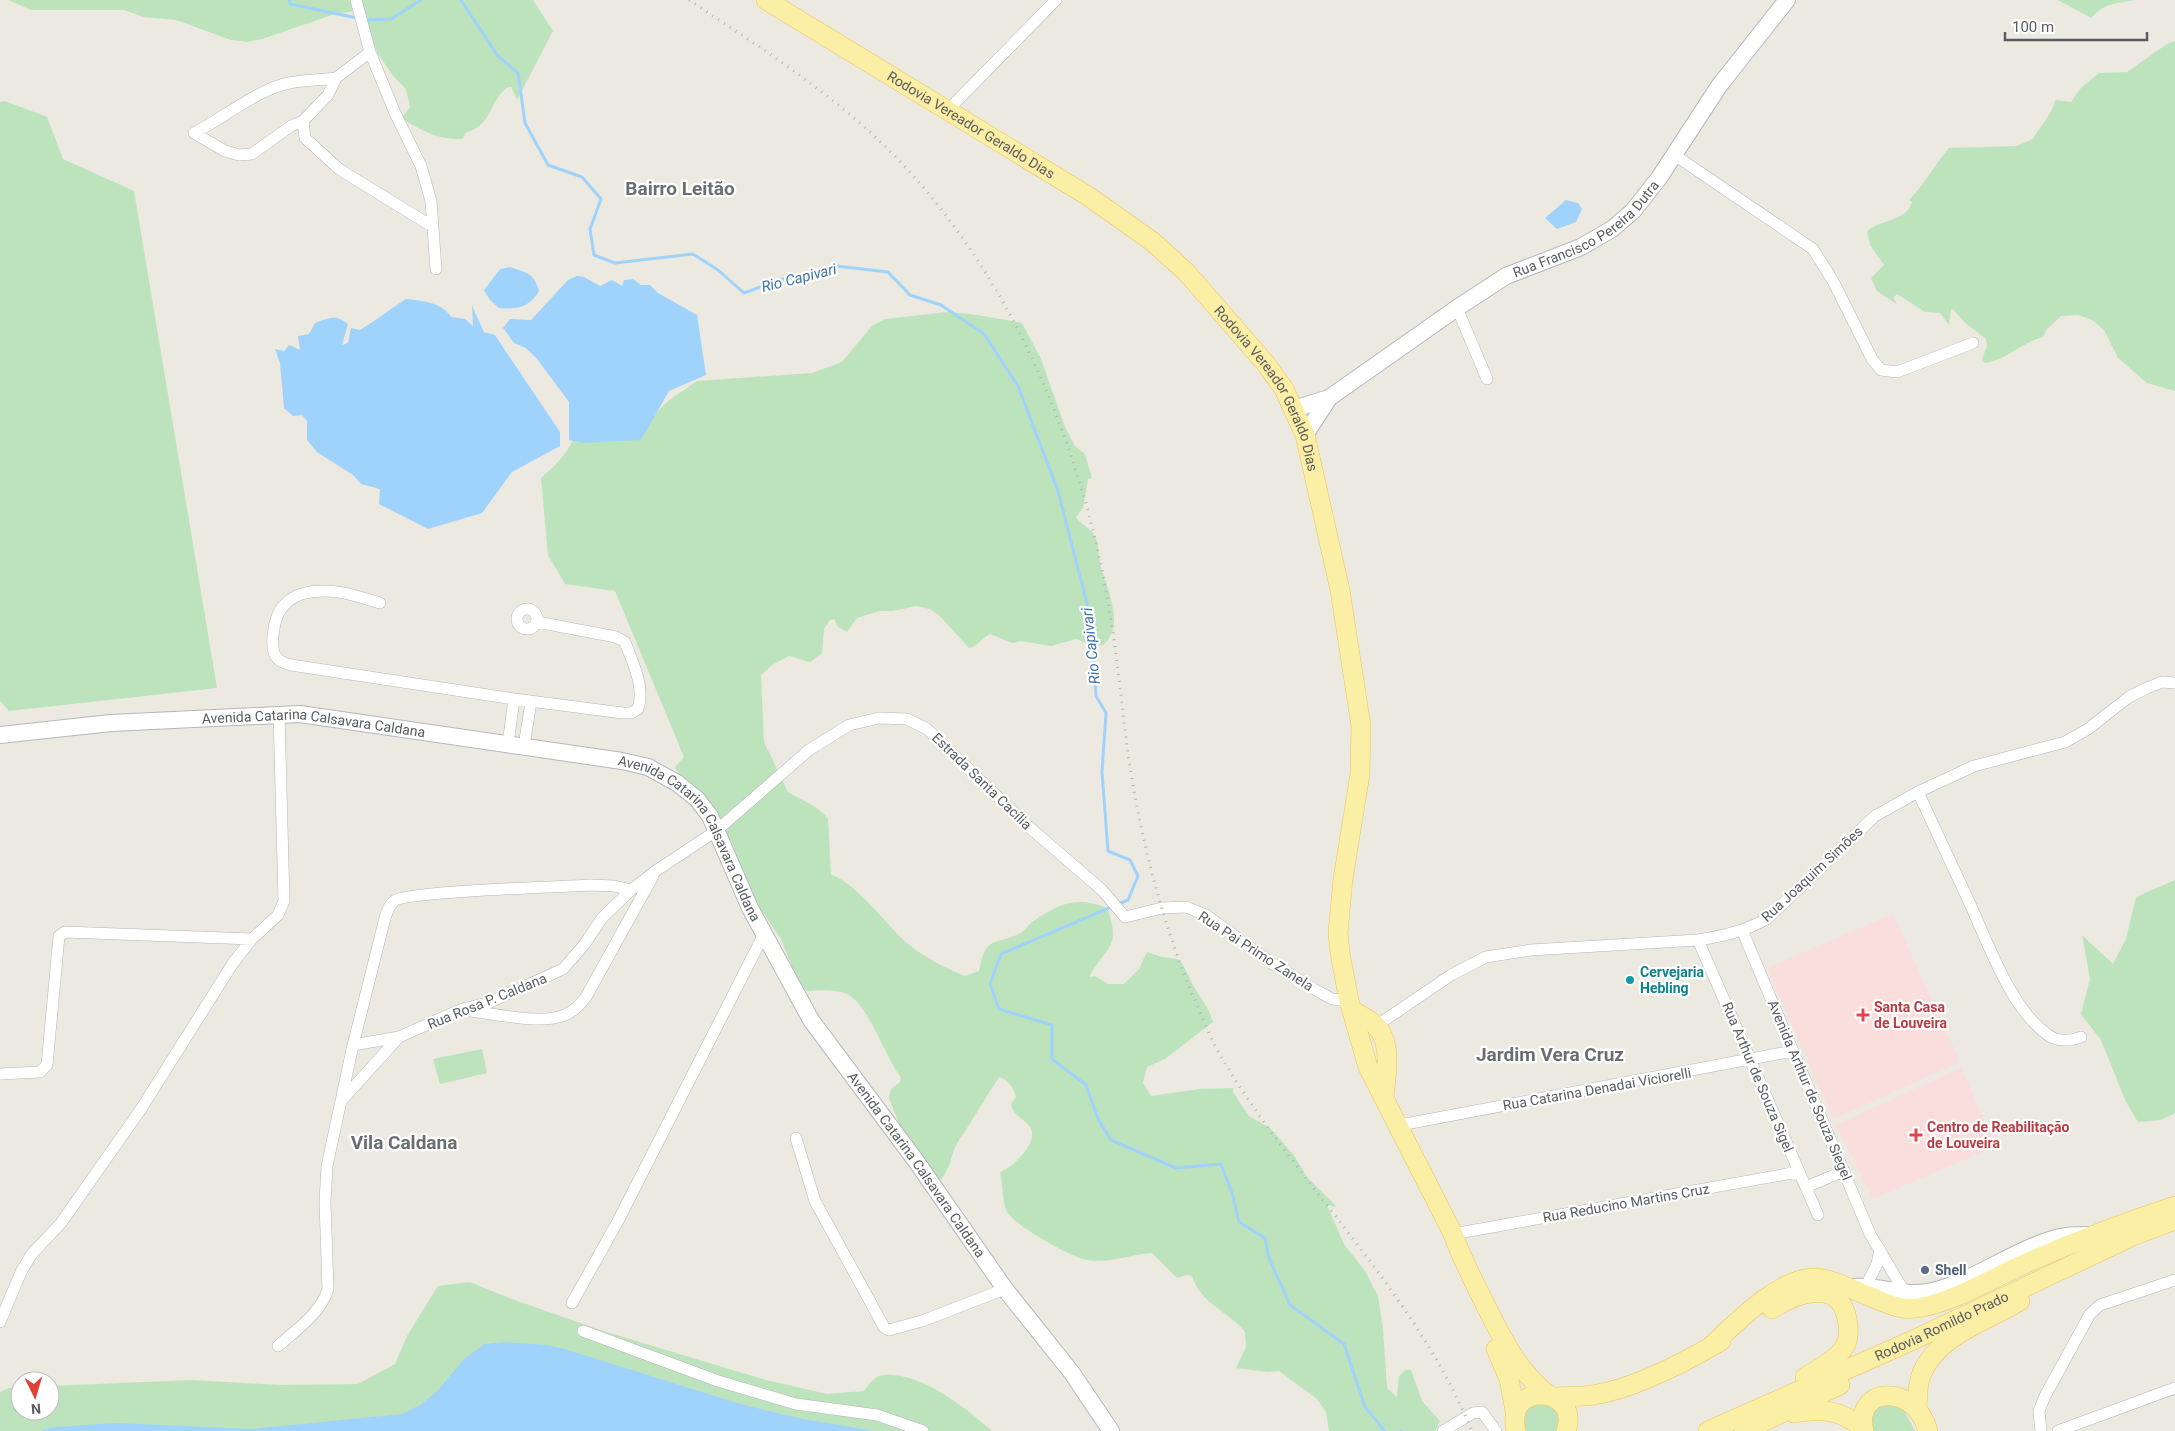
<svg xmlns="http://www.w3.org/2000/svg" width="2175" height="1431" font-family="Roboto,sans-serif">
	<rect width="100%" height="100%" fill="#ebe9e0"/>
	<path fill="#f9dedb" d="M1893,914l67,148 -127,57 -66,-151z
		M1961,1068l35,78 -123,53 -37,-74z"/>
	<path fill="#bde3bd" d="M8,0h525l20,31 -36,69 -6,-13 -5,1c-18,17 -14,37 -41,45l-2,6c-23,1 -43,-8 -61,-21l8,-11 -4,-18 -12,-12 -16,-23 -16,-39 -7,-4 -20,3 -73,25 -15,3 -16,-2 -55,-20 -32,-3 -20,-7h-93z
		M2058,0h77c-20,4 -29,2 -44,18z
		M2175,41v350l-28,-8 -29,-25 -14,-28 -12,-10 -14,-5 -17,1 -14,13 -4,8c-21,5 -36,23 -58,26l-3,-4 5,-13 -1,-7 -22,-17 -11,-13 -2,1 -2,15 -9,-12 -15,-1 -28,-18 -4,4 5,7 -21,-14 -6,-13 13,-13 -14,-20 -3,-14c13,-11 40,-10 45,-29l-3,-2c16,-16 25,-35 40,-52l68,-2 16,-7c7,-13 20,-26 22,-39l16,2 9,-13 19,-16 28,-1 40,-28z
		M5,101l42,16 16,42 71,32 83,497 -208,23 -9,-10v-599z
		M948,312c26,2 49,6 74,11l19,36 24,68 10,19 10,8 7,24 -4,1 -5,29 -7,9c5,8 15,11 19,19 4,8 3,18 5,27 5,24 27,61 3,82l-10,1 -17,-7 -25,7 -30,-5 -9,2 -22,-9c-8,4 -13,13 -21,14l-30,-33 -9,-6 -14,-3 -23,5h-14l-22,7 -10,14 -9,-5 -4,-8 -4,1 -6,9 -2,24 -12,9 -21,-6 -17,9 -11,10 3,67 24,50 29,16 11,10 3,57c24,6 57,52 77,69 14,12 39,25 57,32l14,-5c7,-37 15,-25 42,-38 5,-3 8,-10 14,-13 25,-17 43,-24 72,-12 15,40 -1,38 -18,69l6,-1 13,8h16l15,-15 8,-17 15,5 16,2c8,8 10,18 16,28 8,13 14,19 19,35l-48,37 -18,8 -4,16 8,13 49,-7 33,-1v4l16,24 21,12 23,26 14,23 30,30 -10,-2 17,39 21,27 13,25 5,33 4,59 10,9 2,-21 7,-6h5l11,31 18,20 -5,10h-106l-3,-19 -9,-13 -38,-28 -12,1 -31,-4 10,-21 -1,-15c-16,-21 -44,-27 -53,-56l-5,-1 -10,3 -25,-25c-20,1 -45,11 -65,7 -15,-2 -76,-36 -81,-50 -4,-11 -3,-25 -6,-38 12,-4 40,-30 30,-45 -6,-9 -17,-10 -19,-23l5,-7c-3,-10 -7,-17 -17,-20 -14,21 -26,43 -40,63 -9,14 -6,25 -20,42l-36,-48 -14,-36 2,-9 9,-7 1,-4c-16,-22 -32,-71 -52,-83 -10,-6 -30,-5 -42,-4l-8,-7 -18,-45 -32,-47 -18,-52 -40,-44 -16,-29 9,-10 -69,-166 -50,-7 -17,-29 -7,-77c17,-15 31,-28 36,-51l75,-10 16,-16 29,-20 115,-8 30,-11 30,-36 13,-7z
		M2175,880v233l-14,7 -23,2 -12,-20 -25,-62 -20,-26 9,-35 -8,-44 31,29 13,-25 10,-42z
		M482,1049l5,24 -47,11 -7,-25z
		M470,1282l42,17 88,31 166,50 61,14 37,-3c5,-7 11,-16 20,-16 37,-3 82,33 108,56h-992v-39l9,-4h11v23h30v-25l142,-6 88,5 78,-1 37,-20 12,-28 31,-50z
		M1540,1401l19,10v20h-36l-1,-19z
		M1887,1403l15,4 13,24h-47l5,-22z"/>
	<path fill="#a0d3fb" d="M1566,200l12,3 4,6 -6,13 -19,7 -12,-11z
		M510,267c17,6 24,6 29,24 -9,16 -22,19 -40,17l-9,-8 -6,-10 16,-21z
		M577,276l7,1 16,9 12,-6 10,6 2,-6 9,-1 8,6h9l8,8 39,22 9,60 -37,16 -28,49 -57,3 -15,-3v-38l-32,-43 -11,-11 -12,-5 -11,-15 7,-9 21,1 37,-40z
		M406,299c16,2 36,3 45,18l14,2 8,7 -1,-20 12,26 11,3 65,97v14l-48,26 -30,41 -54,16 -49,-25 1,-15 -19,-5 -8,-9 -36,-23 -10,-12v-19l-5,-6 -9,1 -9,-8 -4,-45 -5,-14 9,2 5,-6 11,5 -2,-14 11,-2 6,-11c14,-5 20,-9 33,1l-6,21 6,-2 3,-15 9,2c17,-10 30,-21 46,-31z
		M505,1342l42,3 21,5 169,53 61,15 76,13h-834l14,-4 62,-4 136,6 150,-15 18,-9 17,-14 28,-33 20,-14z"/>
	<g fill="none" stroke-linecap="round" stroke-linejoin="round">
		<path stroke="#a0d3fb" stroke-width="3" d="M289,0l1,4 67,14
			M461,0l36,55 21,18 7,50 23,42 34,12 19,22 -11,30 4,26 21,8 78,-9 25,16 26,23 35,-13 57,-14 52,6 22,23 31,10 43,29 34,52 40,105 33,128 5,77 10,17 -4,59 6,79 22,9 8,16 -10,24 -127,54 -11,30 9,25 53,16v34l34,26 12,34 13,21 65,28 45,-4 12,32 6,26 26,16 4,20 21,47 54,39 21,63 20,24
			M365,20l26,-1 30,-19
			M1401,1431h1"/>
		<defs>
			<path id="street" d="M356,0l14,52 25,61 26,53 10,35 5,68
				M336,78c-16,2 -32,2 -47,5 -31,6 -67,36 -95,50l31,18 14,4 13,-1 39,-28 12,-5 25,-26 8,-17 34,-26
				M947,111l109,-111
				M303,121l2,17 34,31 94,58
				M1673,154l140,95 20,32 39,78 9,11 16,2 76,-29
				M1457,308l30,71
				M380,603c-26,-8 -52,-17 -79,-9 -9,3 -19,11 -23,20 -4,10 -9,35 -1,44 4,5 9,5 14,7l223,34 109,14h8l7,-4c7,-23 -5,-45 -13,-67l-9,-5 -79,-15
				M517 619a10 10 0 1 1 20 0a10 10 0 1 1-20 0Z
				M508,744l6,-45
				M524,746l7,-44
				M1918,792c18,38 35,76 53,114 18,40 41,104 77,129 10,7 23,6 33,2
				M1742,930l128,304 35,59
				M1698,940l120,275
				M471,1011c25,3 70,14 94,4 9,-4 15,-10 21,-18l67,-121
				M1376,1026l75,-51 35,-18 45,-7 167,-10c25,-4 48,-9 70,-22l107,-102 43,-24 56,-26 91,-24 23,-13 41,-32 18,-9 15,-6 13,1
				M353,1045l46,-8 63,-28 26,-6 75,-34 21,-24 18,-27 29,-28 26,-20 59,-39 93,-81 40,-25 30,-7 28,1 20,10 102,98 73,63 23,27 37,-9 24,-1 20,8 64,47 44,27 18,10 17,2
				M0,1074l40,-2 7,-7 12,-129 6,-4 187,7
				M342,1100l57,-63
				M1400,1125l393,-74
				M796,1138l19,63 69,126 5,3 33,-9 83,-32
				M1806,1187l38,-16
				M1453,1234l345,-62
				M1866,1286l11,-22 3,-14
				M572,1303l46,-82 146,-287
				M0,1322l21,-50 10,-17 30,-32 80,-114 92,-146 19,-24 26,-24 6,-14 -5,-187
				M583,1331l135,50 78,23 81,11 46,16
				M278,1346c18,-16 43,-33 50,-57l-3,-87 2,-36 26,-121 30,-119c2,-8 4,-19 11,-25 13,-10 168,-14 196,-16l24,1 17,4
				M1443,1431l30,-18 9,-1 14,19
				M2041,1431l-2,-20 6,-15 45,-82 10,-9 75,-25
				M2058,1431l117,-43"/>
			<g id="secondary">
				<path id="s1" d="M1294,409l35,-11 128,-90 49,-32 75,-29 31,-18 21,-18 26,-33 60,-92 68,-86"/>
				<path d="M1305,435l24,-37"/>
				<path id="s2" d="M0,735l111,-12 189,-9 322,47 26,6 29,16 20,16 13,17 40,92 61,112 105,141 89,128 67,84 39,58"/>
				<path d="M1854,1287c26,-2 53,11 79,4 45,-12 83,-43 127,-54 9,-2 18,-2 27,-2"/>
			</g>
			<g id="primary">
				<path id="s3" d="M766,0l322,196 65,46 34,31 79,91 18,25 21,46 35,155 21,136 -1,48 -17,105 -5,54 2,20 9,48 19,66 85,167c8,23 19,44 30,66 18,36 33,69 64,94"/>
				<path d="M1352,1010c7,5 17,9 23,15 18,17 11,50 9,72"/>
				<path d="M1772,1309c24,-16 68,-31 75,10 2,9 2,19 -2,27 -8,14 -27,23 -40,31"/>
				<path d="M1710,1347c25,-23 66,-66 101,-69 19,-1 41,12 58,18 19,8 33,16 54,11 33,-7 66,-27 97,-41 51,-23 102,-43 155,-60"/>
				<path d="M1496,1349l13,30 6,32"/>
				<path d="M1554,1397c13,-1 26,0 39,-2 41,-6 92,-33 128,-54"/>
				<path d="M1917,1407c1,-11 0,-24 5,-34 16,-38 65,-52 98,-72"/>
				<path d="M1794,1413c29,-5 46,-3 69,15"/>
				<path d="M1516,1431c-12,-52 66,-44 50,0"/>
				<path id="s4" d="M1708,1431l203,-90 224,-106 40,-15"/>
				<path d="M1744,1431l96,-46"/>
				<path d="M1864,1431c-11,-45 51,-49 64,0"/>
			</g>
		</defs>
		<use href="#street" stroke="#b3b6bb" stroke-width="12"/>
		<use href="#secondary" stroke="#b4b7bd" stroke-width="18"/>
		<use href="#primary" stroke="#ebc35a" stroke-width="20"/>
		<use href="#street" stroke="#fff" stroke-width="11"/>
		<use href="#secondary" stroke="#fff" stroke-width="16"/>
		<use href="#primary" stroke="#fbeea5" stroke-width="19"/>
		<path stroke="#b1b2b2" stroke-width="3" stroke-dasharray="1 6" stroke-linecap="butt" d="M689,0c59,39 118,77 172,124 140,123 222,314 250,496 7,44 11,89 17,134 12,80 32,162 63,237 10,22 19,48 32,69 77,128 191,231 249,371"/>
	</g>
	<circle fill="#0f9aa8" stroke="#fff" stroke-width="2" cx="1630" cy="980" r="5"/>
	<g fill="#e0444e" stroke="#fff" stroke-width="2">
		<path d="M1860.5 1007.5h5v5h5v5h-5v5h-5v-5h-5v-5h5z"/>
		<path d="M1913.5 1127.5h5v5h5v5h-5v5h-5v-5h-5v-5h5z"/>
	</g>
	<circle fill="#5c6f8a" stroke="#fff" stroke-width="2" cx="1925" cy="1270" r="5"/>
	<g text-anchor="middle" stroke-width="4.5" stroke-linejoin="round" paint-order="stroke">
		<g font-size="14" fill="#595c61" stroke="#fff">
			<text dy="5" stroke="none"><textPath href="#s3" startOffset="240">Rodovia Vereador Geraldo Dias</textPath></text>
			<text dy="5" stroke="none"><textPath href="#s1" startOffset="346">Rua Francisco Pereira Dutra</textPath></text>
			<text dy="5" stroke="none"><textPath href="#s3" startOffset="645">Rodovia Vereador Geraldo Dias</textPath></text>
			<text dy="5" stroke="none"><textPath href="#s2" startOffset="315">Avenida Catarina Calsavara Caldana</textPath></text>
			<text transform="translate(982 781) rotate(44)" y="5">Estrada Santa Cacília</text>
			<text dy="5" stroke="none"><textPath href="#s2" startOffset="735">Avenida Catarina Calsavara Caldana</textPath></text>
			<text transform="translate(1812 874) rotate(-43)" y="5">Rua Joaquim Simões</text>
			<text transform="translate(1256 951) rotate(33)" y="5">Rua Pai Primo Zanela</text>
			<text transform="translate(487 1001) rotate(-22)" y="5">Rua Rosa P. Caldana</text>
			<text transform="translate(1758 1077) rotate(67)" y="5">Rua Arthur de Souza Sigel</text>
			<text transform="translate(1597 1089) rotate(-10)" y="5">Rua Catarina Denadai Viciorelli</text>
			<text transform="translate(1810 1090) rotate(67)" y="5">Avenida Arthur de Souza Siegel</text>
			<text dy="5" stroke="none"><textPath href="#s2" startOffset="1140">Avenida Catarina Calsavara Caldana</textPath></text>
			<text transform="translate(1626 1203) rotate(-10)" y="5">Rua Reducino Martins Cruz</text>
			<text dy="5" stroke="none"><textPath href="#s4" startOffset="256">Rodovia Romildo Prado</textPath></text>
		</g>
		<g font-size="14" font-weight="bold" fill="#0d838f" stroke="#fff" text-anchor="start">
			<text x="1640" y="977">Cervejaria<tspan x="1640" dy="16">Hebling</tspan></text>
		</g>
		<g font-size="14" font-weight="bold" fill="#be3a42" stroke="#fff" text-anchor="start">
			<text x="1874" y="1012">Santa Casa<tspan x="1874" dy="16">de Louveira</tspan></text>
			<text x="1927" y="1132">Centro de Reabilitação<tspan x="1927" dy="16">de Louveira</tspan></text>
		</g>
		<g font-size="14" font-weight="bold" fill="#4e5e75" stroke="#fff" text-anchor="start">
			<text x="1935" y="1275">Shell</text>
		</g>
		<g font-size="15" font-style="italic" fill="#4074ac" stroke="#fff">
			<text transform="translate(799 278) rotate(-14)" y="5">Rio Capivari</text>
			<text transform="translate(1091 646) rotate(-96)" y="5">Rio Capivari</text>
		</g>
		<g font-size="19" font-weight="bold" fill="#6a6e73" stroke="#fff">
			<text x="680" y="195">Bairro Leitão</text>
			<text x="1550" y="1061">Jardim Vera Cruz</text>
			<text x="404" y="1149">Vila Caldana</text>
		</g>
	</g>
	<g transform="translate(35 1396) rotate(175)"><circle r="24" fill="#ffffff" stroke="#bdbec0"/>
	<path d="M0-4L9 19L0 12L-9 19Z" fill="#e13f30"/>
	<text y="-8" font-size="14" font-weight="bold" text-anchor="middle" fill="#595c61">N</text>
	</g>
	<path d="M2005 32v8h142v-8" fill="none" stroke="#595c61" stroke-width="2.5"/>
	<text x="2012" y="32" font-size="15" fill="#595c61" stroke="#ffffff" stroke-width="4" paint-order="stroke">100 m</text>
</svg>
